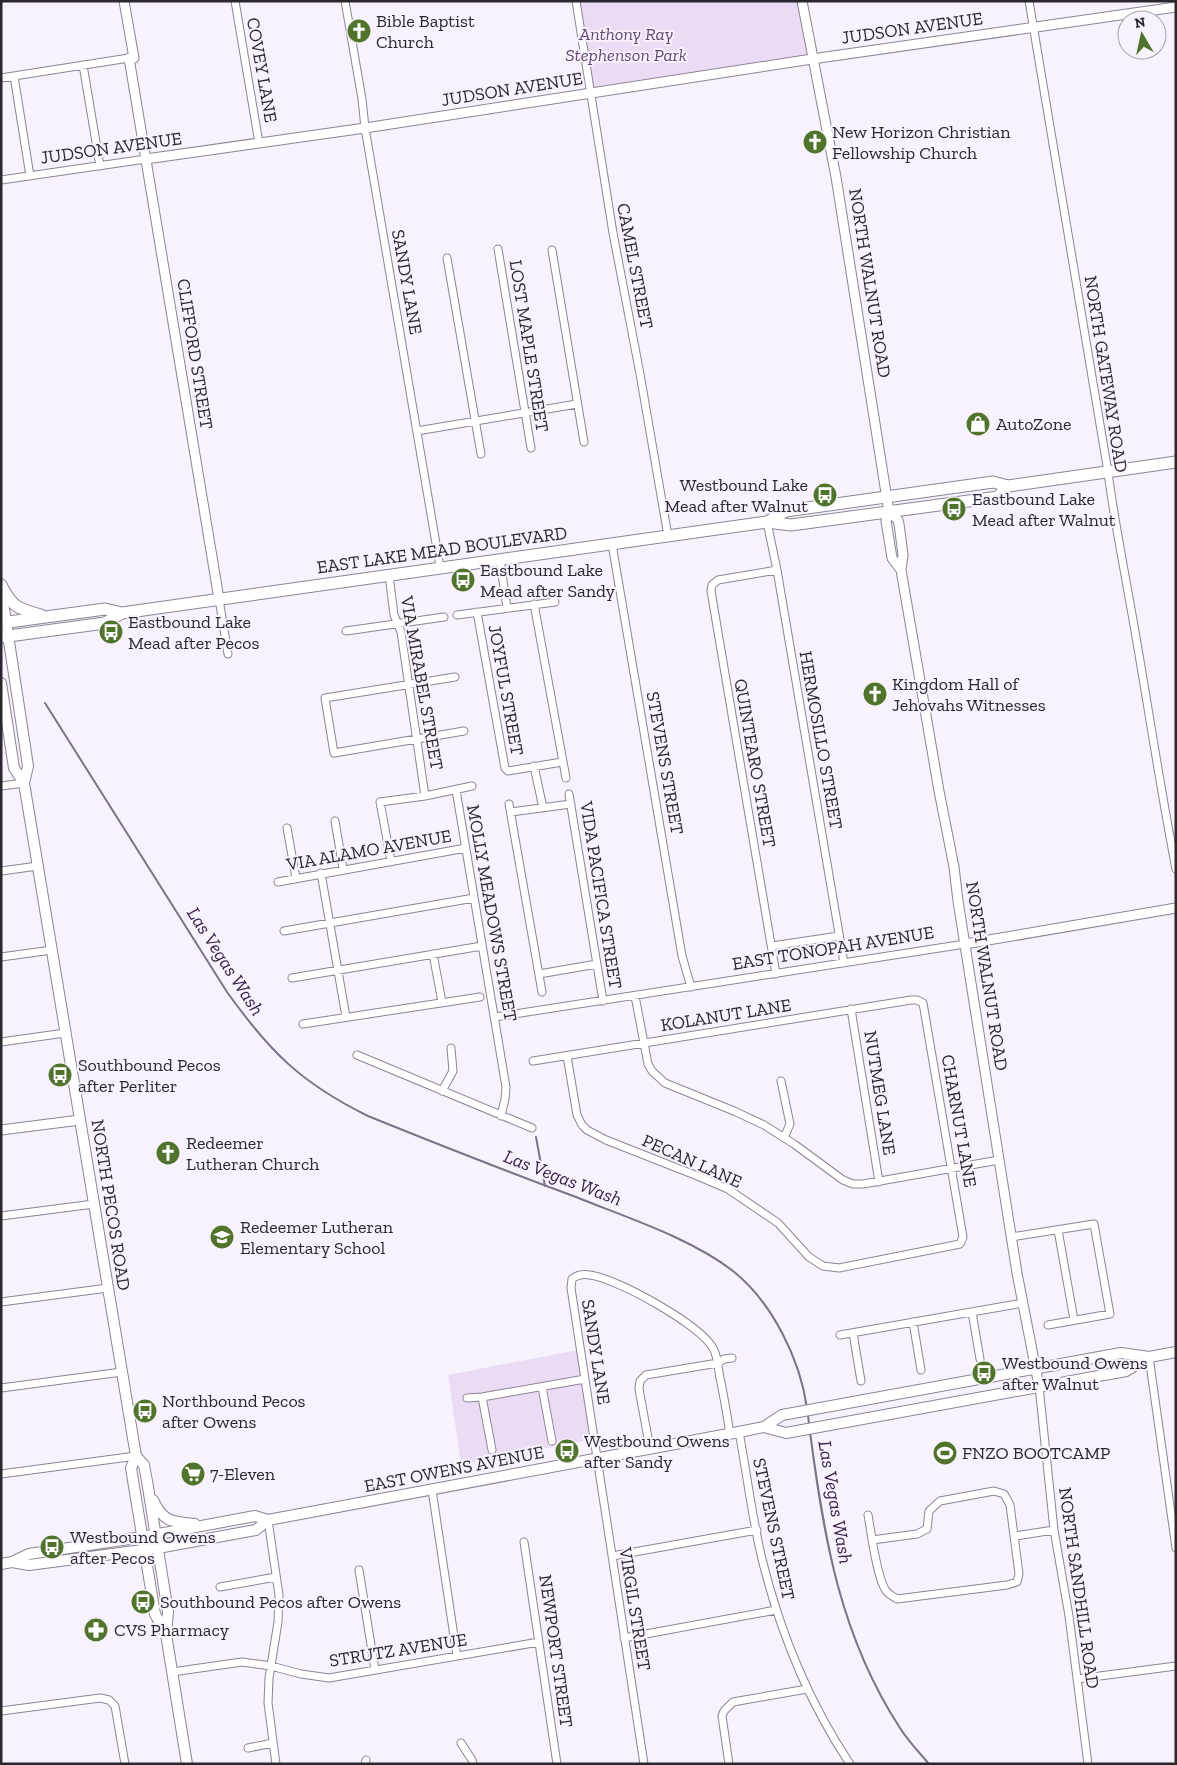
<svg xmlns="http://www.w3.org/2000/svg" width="1177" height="1765" font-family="'Zilla Slab',serif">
	<rect width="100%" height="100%" fill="#f8f2fd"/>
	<path fill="#ebdcf6" d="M576,1h226l10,58 -222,35z
		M578,1350l13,90 -130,24 -13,-89z"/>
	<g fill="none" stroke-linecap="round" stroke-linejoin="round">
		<path stroke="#7e7188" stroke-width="2" d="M45,703l182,289c43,60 74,91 141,124 69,28 138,55 208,81 49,20 115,41 157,74 39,31 67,88 74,137
			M536,1137l9,49
			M808,1415l1,10
			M810,1432c14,106 30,204 90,296 8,13 19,24 29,36"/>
		<defs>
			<path id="minor" d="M235,1l24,142
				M345,1l17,98 3,29 75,439
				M576,1l37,232 27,141 28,162
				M1029,1l79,471c5,40 13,80 20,120 17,92 30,185 48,277
				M83,65l17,101
				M14,76l16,100
				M1,78l128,-20
				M1,180l145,-21
				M498,249l33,199
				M552,250l32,192
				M447,258l34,196
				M417,431l160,-27
				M767,522l10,48 67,393
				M612,544l70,412 9,31
				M500,560l7,48
				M389,575l5,40 7,17 24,164
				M219,599l9,55
				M534,604l32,174
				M477,612l28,156 3,3 54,-9
				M457,615l98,-13
				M346,631l98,-14
				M455,677l-130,21 9,55 130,-22
				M534,766l9,42
				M1,786l23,-3
				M456,790l50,297 -1,12 -4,17
				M569,794l34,207
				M509,804l33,188
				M511,812l60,-8
				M335,821l8,48
				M287,828l9,50
				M391,861l-11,-59 45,-6 47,-10
				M1,871l37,-5
				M321,873l25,144
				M278,882l188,-34
				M284,931l190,-33
				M772,946l67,-10
				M433,954l9,48
				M1,957l51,-7
				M539,974l58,-10
				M776,974l-65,-383 1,-6 6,-5 59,-10
				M292,978l190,-32
				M635,996l13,68 4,7 13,12 69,28 30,14 30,19 49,36 10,4h10l136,-24
				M851,1009l28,173
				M495,1017l470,-73
				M303,1024l177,-27
				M1,1042l64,-9
				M357,1055l175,73
				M533,1061l378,-61h6l6,3 40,234 -3,7 -121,24 -16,-2 -14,-9 -31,-34 -50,-34 -28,-12 -94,-37 -19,-10 -5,-5 -5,-10 -10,-59
				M781,1081l9,43 -6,14
				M442,1091l11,-20 -2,-23
				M1,1216l93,-12
				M1058,1230l16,90
				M1011,1237l83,-13 16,90 -62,11
				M1,1302l107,-14
				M972,1312l8,47
				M913,1322l8,48
				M853,1333l8,48
				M840,1335l183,-32
				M1149,1357l27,191
				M1039,1386l15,144 15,86 19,148
				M542,1387l10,54
				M1,1388l121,-16
				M482,1397l10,53
				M467,1398l15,-1 103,-18
				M739,1432c8,42 13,86 23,127 18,73 46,142 88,205
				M650,1449l-11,-60 1,-8 6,-6 72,-12 6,-4 8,-1
				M1,1474l135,-18
				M432,1490l25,166
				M868,1515c3,16 9,66 19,77 3,3 7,5 10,7l110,-14 10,-3 2,-8 -9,-69 -6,-11 -10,-3 -54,10 -11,10 -2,18 -10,5 -45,6
				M268,1520l11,75 -1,27 -9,56 -1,25 8,61
				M1015,1536l39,-6
				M524,1542l33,222
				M612,1556l145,-26
				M359,1570l16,100
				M220,1587l56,-10
				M624,1638l152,-28
				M172,1672l70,-10 29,4 30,8 28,4 210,-36
				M1077,1679l99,-13
				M1,1711l99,-13 9,2 6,6 10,58
				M461,1743l11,17 1,4
				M248,1748l25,-5
				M365,1764l1,-4
				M644,1764l-73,-476 1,-9c5,-4 12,-5 18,-4 28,4 109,49 123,73 5,9 5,20 7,30 4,18 7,37 10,56
				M729,1764l-7,-48 2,-5 9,-9 74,-13"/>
			<path id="tertiary" d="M124,1l10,57h-5l90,541
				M802,1l34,176 53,335 -3,9 6,37 9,12
				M146,159l219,-31 447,-69 364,-52
				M889,512l9,8 1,4 4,31 -2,15 38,221 15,76 4,34 59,372 22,113
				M965,944l211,-36
				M1,1130l79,-10"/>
			<path id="secondary" d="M1,589l27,177 -4,17
				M1,683l13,85 10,15 112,673 -5,12 24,146 11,20
				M764,1427l22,6 340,-62 23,-14
				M136,1456l8,9 3,16 21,131 -2,22 21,130
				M153,1500c10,22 19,22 42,24
				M12,1562l17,-8 113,-17 113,-21 13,4 471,-88 25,-5 18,-12 339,-62 28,4 27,-5
				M1,1564l11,-2 17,3 129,-17 98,-18 12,-10"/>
			<path id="primary" d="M767,522l19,-11 207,-29 15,4 168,-24
				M1,585c11,22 17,24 40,30
				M1,623l104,-14 17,4 645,-91 24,3 207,-28 10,-11
				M1,637l104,-14 17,-10"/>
		</defs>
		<use href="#minor" stroke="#8d8494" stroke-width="9"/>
		<use href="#tertiary" stroke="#8d8494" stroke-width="11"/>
		<use href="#secondary" stroke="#8d8494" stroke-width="12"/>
		<use href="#primary" stroke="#8d8494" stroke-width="13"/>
		<use href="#minor" stroke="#fff" stroke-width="7"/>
		<use href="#tertiary" stroke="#fff" stroke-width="9"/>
		<use href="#secondary" stroke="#fff" stroke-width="10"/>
		<use href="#primary" stroke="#fff" stroke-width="11"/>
	</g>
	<defs>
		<symbol id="church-disc" viewBox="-11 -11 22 22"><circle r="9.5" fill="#51742c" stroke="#f8f2fd"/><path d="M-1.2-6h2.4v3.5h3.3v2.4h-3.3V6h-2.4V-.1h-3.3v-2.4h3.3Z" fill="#fff"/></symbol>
		<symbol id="shop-disc" viewBox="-11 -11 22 22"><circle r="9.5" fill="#51742c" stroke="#f8f2fd"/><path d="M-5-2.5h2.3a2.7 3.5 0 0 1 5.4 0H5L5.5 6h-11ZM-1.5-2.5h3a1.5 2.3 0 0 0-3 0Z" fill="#fff"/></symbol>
		<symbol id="bus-disc" viewBox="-11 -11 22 22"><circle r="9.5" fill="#51742c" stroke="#f8f2fd"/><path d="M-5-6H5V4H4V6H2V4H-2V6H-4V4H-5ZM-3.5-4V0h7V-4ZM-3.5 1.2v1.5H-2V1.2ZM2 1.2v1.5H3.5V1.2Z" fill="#fff"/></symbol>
		<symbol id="school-disc" viewBox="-11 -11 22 22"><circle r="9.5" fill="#51742c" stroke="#f8f2fd"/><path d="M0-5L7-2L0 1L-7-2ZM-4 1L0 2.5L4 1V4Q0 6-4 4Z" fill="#fff"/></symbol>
		<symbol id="stadium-disc" viewBox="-11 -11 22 22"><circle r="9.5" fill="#51742c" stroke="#f8f2fd"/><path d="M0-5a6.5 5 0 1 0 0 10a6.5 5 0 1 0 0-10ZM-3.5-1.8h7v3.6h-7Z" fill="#fff"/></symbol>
		<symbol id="supermarket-disc" viewBox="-11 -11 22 22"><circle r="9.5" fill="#51742c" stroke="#f8f2fd"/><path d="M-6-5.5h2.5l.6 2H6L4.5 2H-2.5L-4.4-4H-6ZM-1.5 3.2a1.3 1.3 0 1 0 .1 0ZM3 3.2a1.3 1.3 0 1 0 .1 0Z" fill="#fff"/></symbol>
		<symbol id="pharmacy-disc" viewBox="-11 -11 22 22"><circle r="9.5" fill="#51742c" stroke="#f8f2fd"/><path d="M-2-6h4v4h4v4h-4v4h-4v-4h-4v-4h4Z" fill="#fff"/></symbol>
	</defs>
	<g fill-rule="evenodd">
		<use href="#church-disc" x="345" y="17" width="28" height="28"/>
		<use href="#church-disc" x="801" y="128" width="28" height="28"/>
		<use href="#shop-disc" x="964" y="410" width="28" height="28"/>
		<use href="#bus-disc" x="811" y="481" width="28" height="28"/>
		<use href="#bus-disc" x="940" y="495" width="28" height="28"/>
		<use href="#bus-disc" x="449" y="566" width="28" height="28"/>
		<use href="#bus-disc" x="97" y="618" width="28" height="28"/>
		<use href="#church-disc" x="861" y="680" width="28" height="28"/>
		<use href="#bus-disc" x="46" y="1061" width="28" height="28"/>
		<use href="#church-disc" x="154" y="1139" width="28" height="28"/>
		<use href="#school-disc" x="208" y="1223" width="28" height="28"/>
		<use href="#bus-disc" x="970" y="1359" width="28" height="28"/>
		<use href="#bus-disc" x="131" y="1397" width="28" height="28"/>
		<use href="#bus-disc" x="553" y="1437" width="28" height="28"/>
		<use href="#stadium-disc" x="931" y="1439" width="28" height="28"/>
		<use href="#supermarket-disc" x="179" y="1460" width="28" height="28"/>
		<use href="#bus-disc" x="38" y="1533" width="28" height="28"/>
		<use href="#bus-disc" x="129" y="1588" width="28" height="28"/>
		<use href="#pharmacy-disc" x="82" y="1616" width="28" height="28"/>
	</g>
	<g text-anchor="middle" stroke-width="4" stroke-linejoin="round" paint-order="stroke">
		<g font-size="18" fill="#2b272e" stroke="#f8f2fd" text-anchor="start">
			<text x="376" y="27">Bible Baptist<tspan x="376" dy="21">Church</tspan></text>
			<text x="832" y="138">New Horizon Christian<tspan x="832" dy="21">Fellowship Church</tspan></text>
			<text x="996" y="430">AutoZone</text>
			<text x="808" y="491" text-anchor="end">Westbound Lake<tspan x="808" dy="21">Mead after Walnut</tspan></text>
			<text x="972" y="505">Eastbound Lake<tspan x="972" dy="21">Mead after Walnut</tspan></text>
			<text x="480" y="576">Eastbound Lake<tspan x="480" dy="21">Mead after Sandy</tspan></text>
			<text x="128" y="628">Eastbound Lake<tspan x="128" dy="21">Mead after Pecos</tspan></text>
			<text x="892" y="690">Kingdom Hall of<tspan x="892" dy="21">Jehovahs Witnesses</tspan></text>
			<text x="78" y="1071">Southbound Pecos<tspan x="78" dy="21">after Perliter</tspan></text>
			<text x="186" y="1149">Redeemer<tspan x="186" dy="21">Lutheran Church</tspan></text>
			<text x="240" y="1233">Redeemer Lutheran<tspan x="240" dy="21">Elementary School</tspan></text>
			<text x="1002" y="1369">Westbound Owens<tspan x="1002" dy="21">after Walnut</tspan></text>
			<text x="162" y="1407">Northbound Pecos<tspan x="162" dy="21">after Owens</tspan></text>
			<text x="584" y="1447">Westbound Owens<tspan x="584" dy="21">after Sandy</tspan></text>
			<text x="962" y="1459">FNZO BOOTCAMP</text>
			<text x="210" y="1480">7-Eleven</text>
			<text x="70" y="1543">Westbound Owens<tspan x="70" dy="21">after Pecos</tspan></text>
			<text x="160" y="1608">Southbound Pecos after Owens</text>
			<text x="114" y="1636">CVS Pharmacy</text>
		</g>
		<g font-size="18" fill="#2b272e" stroke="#f8f2fd">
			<text transform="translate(912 28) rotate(-8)" y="6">JUDSON AVENUE</text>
			<text transform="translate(262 70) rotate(80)" y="6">COVEY LANE</text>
			<text transform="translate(512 89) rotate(-9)" y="6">JUDSON AVENUE</text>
			<text transform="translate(111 148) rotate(-8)" y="6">JUDSON AVENUE</text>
			<text transform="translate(635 266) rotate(79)" y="6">CAMEL STREET</text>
			<text transform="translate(407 282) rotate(80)" y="6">SANDY LANE</text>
			<text transform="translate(870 283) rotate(81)" y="6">NORTH WALNUT ROAD</text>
			<text transform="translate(529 346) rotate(81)" y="6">LOST MAPLE STREET</text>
			<text transform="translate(195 354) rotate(81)" y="6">CLIFFORD STREET</text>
			<text transform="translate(1106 374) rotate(81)" y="6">NORTH GATEWAY ROAD</text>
			<text transform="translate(442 550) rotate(-8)" y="6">EAST LAKE MEAD BOULEVARD</text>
			<text transform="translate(422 683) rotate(80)" y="6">VIA MIRABEL STREET</text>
			<text transform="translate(506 690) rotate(80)" y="6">JOYFUL STREET</text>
			<text transform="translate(821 740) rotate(80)" y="6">HERMOSILLO STREET</text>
			<text transform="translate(665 763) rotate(80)" y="6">STEVENS STREET</text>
			<text transform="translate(755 763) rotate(80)" y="6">QUINTEARO STREET</text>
			<text transform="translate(369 850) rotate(-10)" y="6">VIA ALAMO AVENUE</text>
			<text transform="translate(601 895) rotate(81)" y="6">VIDA PACIFICA STREET</text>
			<text transform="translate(492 913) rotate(80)" y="6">MOLLY MEADOWS STREET</text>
			<text transform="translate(833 948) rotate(-9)" y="6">EAST TONOPAH AVENUE</text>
			<text transform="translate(987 976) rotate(81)" y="6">NORTH WALNUT ROAD</text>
			<text transform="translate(726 1015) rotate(-9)" y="6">KOLANUT LANE</text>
			<text transform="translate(880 1093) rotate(81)" y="6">NUTMEG LANE</text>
			<text transform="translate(959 1121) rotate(80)" y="6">CHARNUT LANE</text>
			<text transform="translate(692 1161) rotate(24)" y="6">PECAN LANE</text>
			<text transform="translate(111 1205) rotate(81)" y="6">NORTH PECOS ROAD</text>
			<text transform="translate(596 1352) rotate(81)" y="6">SANDY LANE</text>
			<text transform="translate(454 1469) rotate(-11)" y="6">EAST OWENS AVENUE</text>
			<text transform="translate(774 1529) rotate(78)" y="6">STEVENS STREET</text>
			<text transform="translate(1079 1588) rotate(82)" y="6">NORTH SANDHILL ROAD</text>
			<text transform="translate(635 1609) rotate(81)" y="6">VIRGIL STREET</text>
			<text transform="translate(398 1650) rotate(-9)" y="6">STRUTZ AVENUE</text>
			<text transform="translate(556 1651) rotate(82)" y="6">NEWPORT STREET</text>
		</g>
		<g font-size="18" font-style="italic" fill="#634974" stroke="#f8f2fd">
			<text x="626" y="40">Anthony Ray<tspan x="626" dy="21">Stephenson Park</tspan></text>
		</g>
		<g font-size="19" font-style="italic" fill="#3a2149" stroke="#f8f2fd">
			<text transform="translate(226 961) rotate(57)" y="7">Las Vegas Wash</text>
			<text transform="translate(563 1177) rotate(21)" y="7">Las Vegas Wash</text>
			<text transform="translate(836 1502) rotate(80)" y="7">Las Vegas Wash</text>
		</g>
	</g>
	<rect width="1177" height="1765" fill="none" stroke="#2b272e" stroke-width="5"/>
	<g transform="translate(1142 35) rotate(351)"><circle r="24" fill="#f8f2fd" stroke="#a6a1aa"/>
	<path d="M0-4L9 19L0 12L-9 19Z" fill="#51742c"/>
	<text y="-8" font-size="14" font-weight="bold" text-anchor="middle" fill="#2b272e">N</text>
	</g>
</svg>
